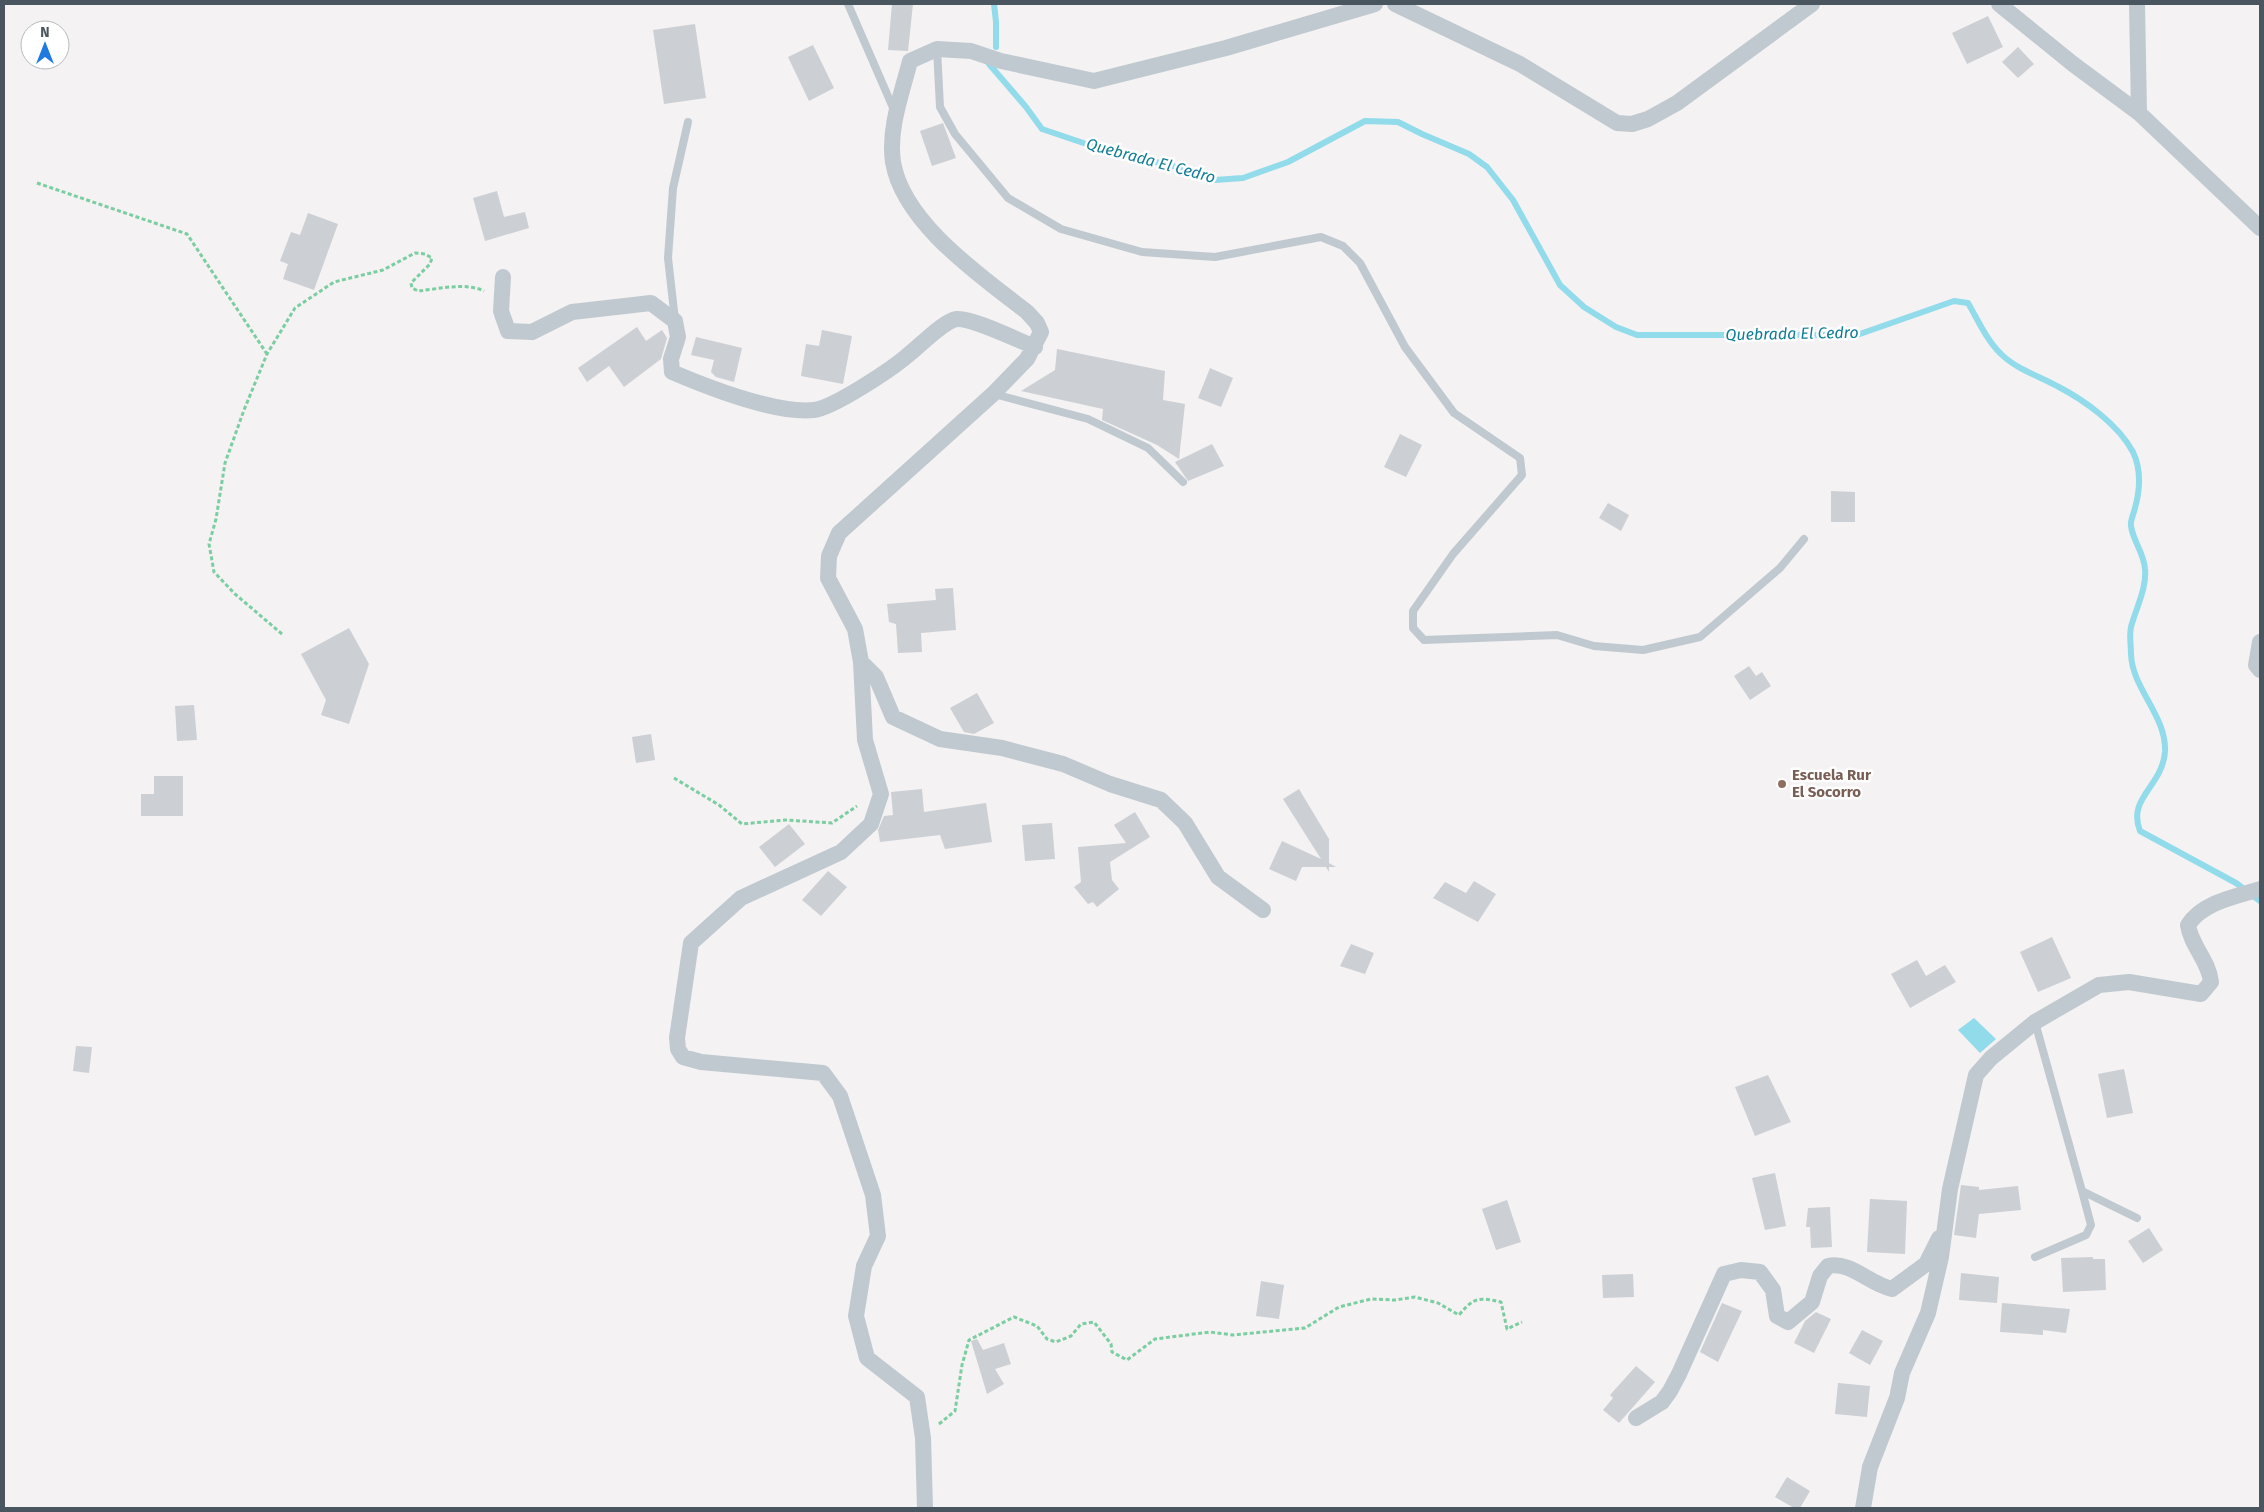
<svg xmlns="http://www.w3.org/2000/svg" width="2264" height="1512" font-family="'Fira Sans',sans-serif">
	<rect width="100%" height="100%" fill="#f4f2f2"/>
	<path fill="#91dbeb" d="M1974,1018l22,21 -16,14 -22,-23z"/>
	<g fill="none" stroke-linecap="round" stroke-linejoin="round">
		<path stroke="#91dbeb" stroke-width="6" d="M994,4l2,18v25
			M989,64l37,43 16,22 71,24 57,12 45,15 28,-2 45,-16 77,-41 33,1 24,12 47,20 18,13 26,33 47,85 24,22 32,20 21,8h220l97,-34 14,2c10,17 19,38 33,51 15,15 38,22 56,32 27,14 61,38 76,66 8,17 7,38 2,56 -1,5 -5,13 -4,18 2,15 13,27 14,43 2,19 -9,39 -14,58 -2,8 0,18 0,27 1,35 36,62 34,98 -3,35 -38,46 -25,79l96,52 24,18"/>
	</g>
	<path fill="#cccfd4" d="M892,4h21l-5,47 -20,-1z
		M1988,16l15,31 -36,17 -15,-31z
		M695,24l11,74 -42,6 -11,-74z
		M813,45l21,43 -25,13 -21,-44z
		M2018,47l16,17 -16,14 -16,-16z
		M943,123l13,35 -24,8 -12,-35z
		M497,191l7,26 21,-5 4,16 -44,13 -12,-43z
		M308,213l30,11 -24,66 -31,-11 5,-15 -8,-3 11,-29 9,3z
		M637,327l9,14 16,-11 5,8 -6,21 -37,28 -15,-21 -22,16 -9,-14z
		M822,330l30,6 -9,48 -42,-8 5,-32 13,2z
		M696,337l46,11 -8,34 -18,-5 -5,-5 3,-12 -23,-5z
		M1057,349l108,22 -2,29 22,4 -6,55 -22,-14 -55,-25 1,-11 -82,-18 34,-21z
		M1210,368l23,10 -12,29 -23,-9z
		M1400,434l22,11 -16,32 -22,-10z
		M1212,444l12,22 -36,15 -13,-19z
		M1831,491l24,1v30h-24z
		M1608,503l21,12 -8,16 -22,-13z
		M953,588l3,42 -35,3 1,19 -24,1 -2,-29 -7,-2 -2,-18 49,-4 -1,-11z
		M349,628l20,36 -20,60 -28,-9 5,-15 -25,-46z
		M1749,666l7,10 6,-4 9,14 -21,14 -16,-24z
		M977,693l17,30 -20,11 -10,-2 -14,-24z
		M194,705l3,35 -20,1 -2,-35z
		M651,734l4,26 -19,3 -4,-26z
		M154,776h29v40h-42v-22h13z
		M922,789l2,23 62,-9 6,39 -47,7 -5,-14 -60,7 -2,-12 6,-14 9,-1 -2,-23z
		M1299,789l30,50v24l7,4h-7v5l-3,-5h-24l-6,14 -27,-12 13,-28 39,18 -38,-60z
		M1135,812l15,25 -40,25 2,18 7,9 -22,18 -4,-5 -5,2 -14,-17 7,-5 -3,-35 48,-4 -12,-18z
		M1052,823l3,36 -30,2 -3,-36z
		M789,824l16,20 -30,23 -16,-20z
		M828,871l19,16 -26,29 -19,-16z
		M1474,881l22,13 -18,28 -45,-24 12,-16 21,11z
		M2052,937l19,41 -33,14 -18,-40z
		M1351,944l23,9 -9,21 -25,-8z
		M1917,960l9,16 19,-11 11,17 -46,26 -19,-34z
		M76,1046l16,1 -3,26 -16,-2z
		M2124,1069l9,44 -26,5 -9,-44z
		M1768,1075l23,47 -36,14 -20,-49z
		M1775,1173l11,53 -21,4 -13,-52z
		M1961,1185l18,2v3l39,-4 3,24 -42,4 -3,24 -22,-3z
		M1870,1199l37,2 -2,53 -38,-2z
		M1507,1200l14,42 -25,8 -14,-41z
		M1830,1207l2,40 -21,1 -1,-21h-4l2,-19z
		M2149,1228l14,22 -20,13 -15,-22z
		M2093,1257v2h12l1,31 -43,2 -2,-34z
		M1961,1273l38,4 -2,26 -38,-3z
		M1633,1274l1,23 -31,1 -1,-23z
		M1261,1281l23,4 -5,34 -23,-3z
		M1722,1303l20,8 -24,51 -18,-10z
		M2002,1303l68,6 -4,24 -23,-3v5l-43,-3z
		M1816,1312l15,7 -17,34 -20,-10 11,-22z
		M1862,1330l21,11 -13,24 -21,-12z
		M977,1339l6,11 21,-7 7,21 -16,5 9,15 -17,10 -16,-53z
		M1636,1366l19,16 -36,41 -16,-13 10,-12 -3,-3z
		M1838,1383l32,3 -3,31 -32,-3z
		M1787,1477l23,14 -10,17h-6l-19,-11z"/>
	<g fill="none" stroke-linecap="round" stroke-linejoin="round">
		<path stroke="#7bcda2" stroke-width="3" stroke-dasharray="4 2.5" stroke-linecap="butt" d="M37,183l150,51 80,120
			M282,634l-47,-40 -21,-22 -5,-28 7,-25 9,-56 19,-53 23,-56 28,-46 39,-26 49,-12 32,-17 10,1 7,4 -2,6 -19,19 1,5 6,3c20,-2 48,-9 66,0
			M674,778l45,27 23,19 43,-4 47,3 25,-17
			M939,1424l16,-13 7,-46 7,-25 45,-23 23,9 10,13 9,3 15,-6 10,-12 13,-2 17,22 1,8 15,8 28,-21 55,-7 23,3 72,-7 34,-21 32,-8 24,1 20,-3 23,6 21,12c15,-18 20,-18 42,-13l6,27 15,-7"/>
		<path stroke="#c0c9d0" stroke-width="8" d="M848,4l46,106
			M937,49l3,58 15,27 53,64 53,31 81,23 73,5 106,-20 22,9 17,17 45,84 49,66 66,45 2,17 -69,79 -40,57v17l11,12 133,-5 37,11 49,4 57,-13 80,-69 24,-29
			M675,320l-7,-62 5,-70 15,-66
			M994,394l94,25 60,29 35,34
			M2035,1022l47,169 55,27
			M2035,1257l51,-22 5,-10 -9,-34"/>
		<path stroke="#c0c9d0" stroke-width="16" d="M1395,4l125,60 97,59 15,1 16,-5 29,-16 135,-99
			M1999,4l74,60 66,49 121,115
			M2137,4l2,109
			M503,277l-2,34 7,20 24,1 40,-20 79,-9 24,18 3,16 -7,22 1,13c35,15 104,42 142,38 19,-2 78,-41 94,-55 12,-9 35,-34 49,-36 16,-1 60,21 78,28
			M2260,642l-4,23 4,5
			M861,662l15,15 17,40 47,22 62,9 61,16 47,20 51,16 24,23 33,54 45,33
			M1636,1418l26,-16 8,-11 9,-17 45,-100 17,-4 19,2 13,18 4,26 11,6 24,-20 8,-26 8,-10c23,-5 41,18 64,23l34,-25 13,-26
			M925,1508l-2,-70 -6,-41 -50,-39 -11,-42 8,-50 14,-30 -5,-41 -33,-99 -17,-23 -122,-11 -18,-5 -5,-8 -1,-11 14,-95 50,-45 100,-46 30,-28 10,-30 -16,-54 -4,-78 -6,-33 -27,-51 1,-22 10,-23 154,-139 34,-35 14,-27 -4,-9 -10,-11c-46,-36 -124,-89 -134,-150 -5,-33 9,-69 17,-101l27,-12 34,2 30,10 93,20 132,-33 149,-44
			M1863,1508l7,-41 27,-69 5,-25 26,-60 13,-56 9,-68 26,-114 15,-17 44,-36 64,-37 30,-3 72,12 10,-12c-2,-21 -20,-36 -23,-57 15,-23 47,-28 72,-36"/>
	</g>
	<circle fill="#8d6e63" stroke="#fff" stroke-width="2" cx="1782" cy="784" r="5"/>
	<g text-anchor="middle" stroke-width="5" stroke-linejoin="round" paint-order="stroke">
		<g font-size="15" font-weight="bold" fill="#785e54" stroke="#fff" text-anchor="start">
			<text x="1792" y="780">Escuela Rur<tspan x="1792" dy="17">El Socorro</tspan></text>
		</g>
		<g font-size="16" font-style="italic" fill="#107d95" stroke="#fff">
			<text transform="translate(1151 160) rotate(15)" y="6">Quebrada El Cedro</text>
			<text transform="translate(1792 333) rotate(-1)" y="6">Quebrada El Cedro</text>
		</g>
	</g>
	<rect width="2264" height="1512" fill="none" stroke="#4a565f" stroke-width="10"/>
	<g transform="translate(45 45)"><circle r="24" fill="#ffffff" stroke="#b7bbbf"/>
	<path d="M0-4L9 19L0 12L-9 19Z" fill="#1e7ae1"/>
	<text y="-8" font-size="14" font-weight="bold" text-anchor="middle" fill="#4a565f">N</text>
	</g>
</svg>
